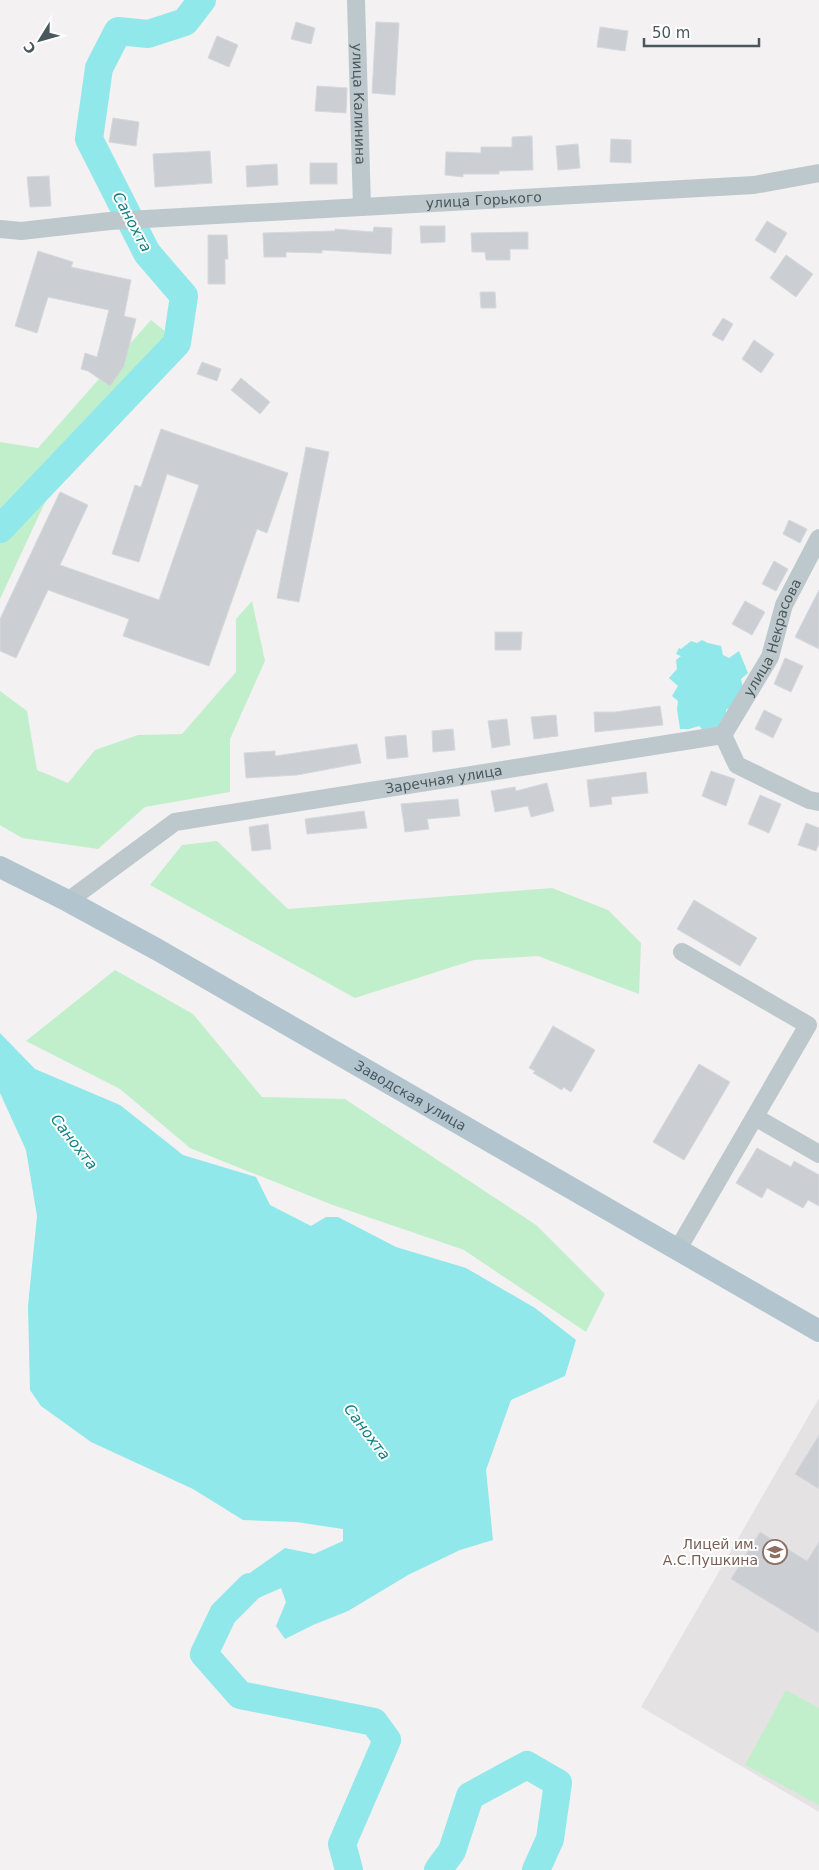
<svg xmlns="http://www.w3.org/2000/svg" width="819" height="1870" font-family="'DejaVu Sans',sans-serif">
	<rect width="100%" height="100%" fill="#f3f1f1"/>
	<path fill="#e4e2e3" d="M819,1398v414l-178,-105z"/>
	<path fill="#c2efcb" d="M151,320l34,27 -130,134 -55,118v-157l38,6z
		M252,601l13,60 -35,78v53l-85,15 -47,42 -76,-11 -22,-13v-134l27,20 10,59 31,13 27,-33 43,-15 44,-1 54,-62v-53z
		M217,841l71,68 264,-21 56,22 33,33 -2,51 -101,-38 -64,4 -119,38 -205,-113 32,-40z
		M115,970l78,44 69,83 83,2 191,126 69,69 -19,38 -122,-82 -134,-46 -140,-56 -70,-59 -94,-48z
		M786,1690l33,18v97l-74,-40z"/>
	<path fill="#90e8ea" d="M702,640l6,3 13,3 2,9 6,3 10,-7 9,22 -7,6 2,9 -10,17 -7,5v9l-4,8 -18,4 -5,-5 -10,3h-9l-3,-20 1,-8 -6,-5 6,-10 -9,-8 8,-9 -1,-9 5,-4 -5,-2 3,-6 2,1 10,-8 6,2z
		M0,1033l35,36 85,36 63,50 73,22 14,28 41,21 15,-9h12l58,30 70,21 69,40 41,32 -11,36 -54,24 -25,70 7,70 -33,10 -52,25 -60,36 -35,14 -28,14 -9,-13 10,-24 -5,-14 -58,26 28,-42 34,-24 29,6 29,-13v-12l-47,-7 -53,-2 -50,-31 -102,-47 -50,-36 -11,-16 -2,-84 9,-90 -11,-66 -26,-57z"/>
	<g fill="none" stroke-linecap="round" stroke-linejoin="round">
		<path stroke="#90e8ea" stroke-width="28" d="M0,529l177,-186 7,-47 -37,-43 -58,-114 10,-71 19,-37 30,3 37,-12 17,-22
			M250,1587l-27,27 -19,40 36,41 134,27 13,18 -45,104 7,26
			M438,1870l14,-19 18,-55 57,-31 31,18 -8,56 -14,31"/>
	</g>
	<path fill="#cbcfd3" stroke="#d5d8dc" d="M296,22l19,6 -4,16 -20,-5z
		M376,22l23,1 -4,72 -23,-2z
		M600,27l28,4 -3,20 -28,-4z
		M217,36l21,9 -9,22 -21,-9z
		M317,86l30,2 -1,25 -31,-2z
		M113,118l26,4 -3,24 -27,-4z
		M532,136l1,34 -34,1v3h-36v3l-18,-2 1,-23 35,1v-6h31v-10z
		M611,139l20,1v23l-21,-1z
		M578,144l2,24 -22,2 -2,-24z
		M210,151l2,32 -57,4 -2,-33z
		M310,163h27v21h-27z
		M277,164l1,21 -31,2 -1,-21z
		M49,176l2,30 -21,1 -3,-30z
		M767,221l20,12 -12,20 -20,-13z
		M420,226h25v16l-24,1z
		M374,227l18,1 -1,26 -69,-4v3l-36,-1v5h-22l-1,-24 72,-2v-2l38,3z
		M528,232v17h-18v11h-24l-1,-8h-13l-1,-19z
		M208,235h19l1,24h-3v25h-17z
		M38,251l35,11 -2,5 60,13 -7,36 12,3 -12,47 -14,20 -22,-15 -7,-2 4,-16 12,4 12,-47 -61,-13 -11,36 -22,-7z
		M786,255l27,19 -17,23 -26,-19z
		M480,292h15l1,16h-15z
		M723,318l10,6 -10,17 -11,-6z
		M754,340l20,14 -13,19 -19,-14z
		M202,362l19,7 -4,12 -20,-7z
		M241,378l29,24 -10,12 -29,-24z
		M161,429l127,44 -21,60 -10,-4 -48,137 -86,-30 6,-17 -81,-29 -32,68 -16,-7v-32l60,-127 28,13 -28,60 99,35 40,-115 -32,-11 -28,88 -27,-8 23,-69 6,2z
		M306,447l23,5 -30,150 -22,-4z
		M789,520l18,9 -7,14 -17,-9z
		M774,561l14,8 -12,22 -14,-7z
		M819,590v59l-24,-12z
		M745,601l20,11 -13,23 -20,-11z
		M495,632h27l-1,18h-26z
		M785,658l18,8 -12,26 -17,-8z
		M660,706l3,19 -68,7 -1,-20h21z
		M764,710l18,9 -9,19 -18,-9z
		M556,715l2,21 -24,3 -3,-22z
		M507,719l3,26 -18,3 -4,-27z
		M453,729l2,21 -22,2 -1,-21z
		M406,735l2,22 -21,2 -2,-22z
		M357,744l4,19 -64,12 -51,3 -2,-25 31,-2v5z
		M711,771l24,8 -9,27 -24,-10z
		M646,772l2,21 -37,4 1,7 -22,3 -3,-27z
		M547,783l7,28 -23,6 -3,-11 -33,6 -4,-21 24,-4 1,4z
		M760,795l21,9 -12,29 -21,-9z
		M458,799l2,17 -33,3 2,10 -24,3 -4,-28z
		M364,811l3,17 -60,6 -2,-15z
		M806,823l13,5v15l-3,8 -18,-6z
		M268,824l3,25 -19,2 -3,-24z
		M694,900l63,38 -17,28 -63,-37z
		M553,1026l42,24 -24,42 -8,-5 -1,3 -29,-17 2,-2 -6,-3z
		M699,1064l31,18 -46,78 -31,-18z
		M757,1148l34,19 3,-6 25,14v31l-11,-6 -5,8 -36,-20 -5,10 -26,-15z
		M819,1435v54l-24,-15z
		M760,1532l47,29 12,-19v91l-88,-54z"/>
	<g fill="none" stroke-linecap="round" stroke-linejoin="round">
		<g stroke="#bdc8cd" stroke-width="18">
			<path id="s1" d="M356,0l6,207"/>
			<path id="s2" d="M0,229l21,2 89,-10 644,-36 65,-12"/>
			<path id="s3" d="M723,735l47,-78 14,-52 35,-67"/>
			<path d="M723,735l14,30 72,35 10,2"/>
			<path id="s4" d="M68,901l107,-79 548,-87"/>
			<path d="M755,1117l64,37"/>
			<path d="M678,1249l130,-224 -126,-73"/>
		</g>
		<path stroke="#b2c5ce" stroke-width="22" id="s5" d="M0,867l68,34 90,49 661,381"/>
	</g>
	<defs>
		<symbol id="school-ring" viewBox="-11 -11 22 22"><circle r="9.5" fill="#fff" stroke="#8d6e63" stroke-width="1.5"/><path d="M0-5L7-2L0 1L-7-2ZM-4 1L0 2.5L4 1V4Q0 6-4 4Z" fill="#8d6e63"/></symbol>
	</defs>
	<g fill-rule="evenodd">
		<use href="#school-ring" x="761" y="1538" width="28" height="28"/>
	</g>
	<g text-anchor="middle" stroke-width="4" stroke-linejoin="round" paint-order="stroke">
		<g font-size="14" fill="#49585e" stroke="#fff">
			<text dy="5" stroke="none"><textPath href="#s1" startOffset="104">улица Калинина</textPath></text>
			<text dy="5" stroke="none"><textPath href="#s2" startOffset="485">улица Горького</textPath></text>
			<text dy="5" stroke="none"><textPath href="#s3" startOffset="110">улица Некрасова</textPath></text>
			<text dy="5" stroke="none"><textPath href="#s4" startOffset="405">Заречная улица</textPath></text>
			<text dy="5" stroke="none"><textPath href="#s5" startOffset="470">Заводская улица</textPath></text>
		</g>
		<g font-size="14" fill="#785e54" stroke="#fff" text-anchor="end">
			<text x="758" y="1549">Лицей им.<tspan x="758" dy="16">А.С.Пушкина</tspan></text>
		</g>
		<g font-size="15" font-style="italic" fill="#118083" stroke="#fff">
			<text transform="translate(132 222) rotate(62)" y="5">Санохта</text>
			<text transform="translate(74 1142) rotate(52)" y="5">Санохта</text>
			<text transform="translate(367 1432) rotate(53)" y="5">Санохта</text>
		</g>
	</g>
	<g transform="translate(40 40) rotate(233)" stroke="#ffffff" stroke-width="4" paint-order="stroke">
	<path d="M0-4L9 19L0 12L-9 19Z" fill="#49585e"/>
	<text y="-8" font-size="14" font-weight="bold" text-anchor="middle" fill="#49585e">С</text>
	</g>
	<path d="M644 38v8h115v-8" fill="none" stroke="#49585e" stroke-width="2.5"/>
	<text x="652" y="38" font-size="15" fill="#49585e" stroke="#ffffff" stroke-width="4" paint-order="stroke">50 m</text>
</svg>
